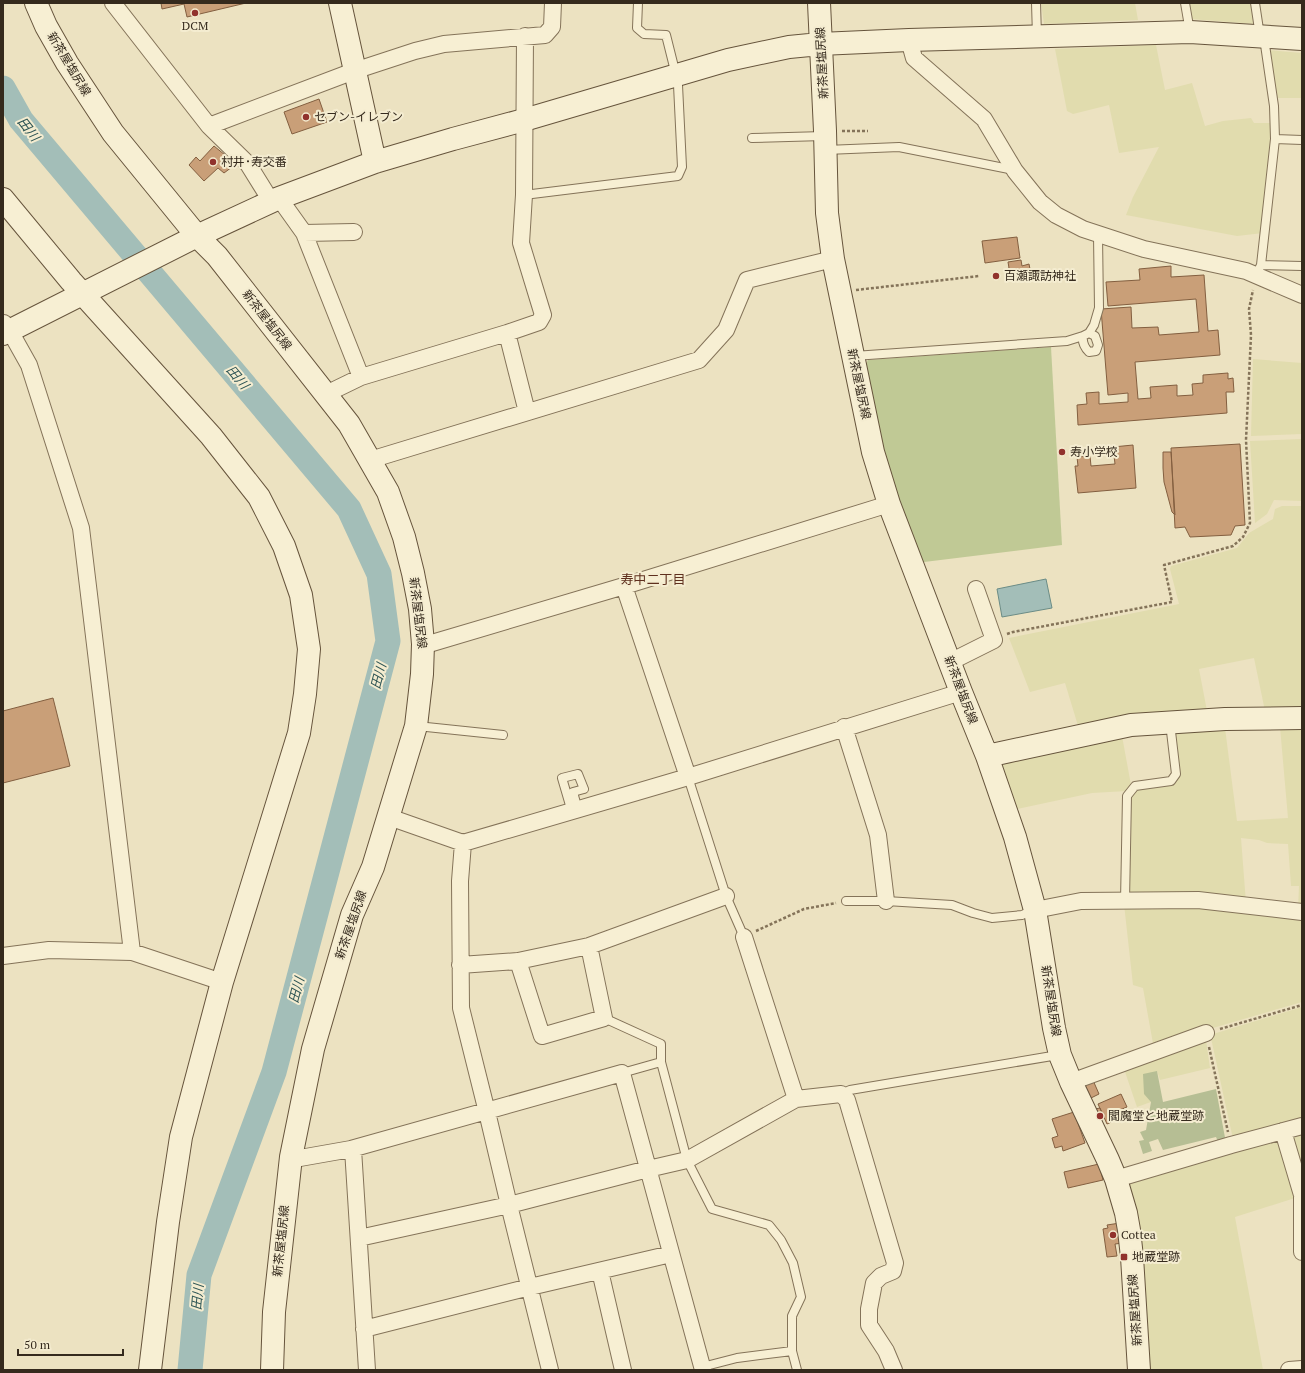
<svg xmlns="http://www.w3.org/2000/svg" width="1305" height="1373" font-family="'PT Serif','Noto Sans JP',serif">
	<rect width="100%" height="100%" fill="#ece2c1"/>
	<path fill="#e1dcae" d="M1041,3h94l3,17 -94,4z
		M1188,3h65l3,21 -66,-5z
		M1156,45l9,45 27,-7 13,43 18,-5 28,-3 3,5h17l-1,28 -7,82 -26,3 -111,-21 7,-18 26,-50 -40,6 -10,-48 -36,9 -6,-3 -12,-62z
		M1267,50l35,3v45h-27z
		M1253,359l49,4v71l-51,2z
		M1302,439v62l-28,-1 -7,14 -12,9 -5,-82z
		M1282,506h20v204l-37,1 -11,-53 -55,11 8,42 -128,18 -14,-46 -35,9 -21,-54 170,-34 -9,-35 1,-3 66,-18 12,-15 24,-14 2,-10z
		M1280,727h22v182h-4l1,-23h-8l-3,-42 -21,-1 -8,-3 -18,-2 5,65 -117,-6v-97l4,-8 6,-3 36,-7 4,-5 -5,-34 3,-14 48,-1 12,93 51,-3z
		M1122,736l9,49 -4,6 -35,2 -80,17 -14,-40 5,-9z
		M1173,902l129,12v88l-96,28 -52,19 -11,-61 -10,-3 -9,-81z
		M1302,1007v115l-69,17 -22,-101 2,-4z
		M1206,1040l4,28 -50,12 -3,-9 -6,31 -14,5 -14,-41z
		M1302,1131v58l-14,-56z
		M1279,1136l19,61 -63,20 28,153h-118l-23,-191z"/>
	<path fill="#c0c995" d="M1051,347l11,198 -146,18 -33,-96 -19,-100 4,-7z"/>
	<path fill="#b6be94" d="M1157,1071l6,31 53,-13 10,54 -7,1 -3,-7 -53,13 -5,-11 -9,3 3,9 -9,3 -4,-13 5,-1 -4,-8 6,-2 5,-28 -7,-8 -1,-20z"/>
	<path fill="#a3beb8" stroke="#6b8c86" d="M1046,579l6,29 -50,9 -5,-28z"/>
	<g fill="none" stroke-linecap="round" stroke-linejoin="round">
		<path stroke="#a3beb8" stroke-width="25" d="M3,88l18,32 328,389 30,65 9,67 -114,431 -75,203 -9,95"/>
	</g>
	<path fill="#c99f78" stroke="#835f40" d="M161,3h85l-59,14 -3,-13 -22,5z
		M319,99l8,23 -35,12 -8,-22z
		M214,146l22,18 -12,9 -6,-5 -14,13 -15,-16 7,-8 4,4z
		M1017,237l3,21 -35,5 -3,-22z
		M1021,260l1,6 7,-2 1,5 -7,1 1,7 -13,2 -1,-7 -2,-1 -1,-2 2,-1 -1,-6z
		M1171,266v11l33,-2 4,56 10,-1 2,25 -85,7 3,37 13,-1 -1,-11 27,-2v11l16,-1 -1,-11 11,-1v-8l25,-2v6l5,-1 1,14h-8l1,21 -149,12 -1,-20 10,-1 -1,-11 13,-1v12l29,-2v-9l-20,2 -7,-86 30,-2 1,21 26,-1 1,8 40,-3 -3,-33 -88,7 -2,-24 34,-2 -1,-11z
		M1240,444l5,81 -10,1 -4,9 -41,2 -5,-10 -10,1 -4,-80z
		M1133,445l3,43 -58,5 -3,-27h3l-1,-9 13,-1 1,10 24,-2 -2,-17z
		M1163,452h8l4,63 -3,-3 -8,-30 -1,-14z
		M53,698l17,68 -67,17v-72z
		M1092,1078l7,16 -12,6 -8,-16z
		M1121,1094l6,13 -12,5 3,7 -11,5 -9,-20z
		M1100,1108l4,9 -5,2 -4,-10z
		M1074,1112l11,31 -22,8 -1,-5 -7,2 -3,-10 6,-2 -6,-17z
		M1099,1164l4,16 -35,8 -4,-16z
		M1120,1223l3,20 -8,1 2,12 -10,1 -4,-28 5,-1 -1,-3z"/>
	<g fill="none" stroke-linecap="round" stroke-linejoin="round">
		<defs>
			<path id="lane" d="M1036,3l1,33
				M1185,3l5,29
				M1255,3l5,33
				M752,138l72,-2
				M1275,139l27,1
				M826,150l73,-3 115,23
				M524,195l154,-19 4,-9 -4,-82 -4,-18 -8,-32 -22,-1 -7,-6 1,-25
				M1261,265l41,1
				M1256,275l5,-10 14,-126 -1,-33 -10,-68
				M1089,333l5,-8 5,-17 -1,-73
				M1089,333l6,3 3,9 -2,6 -7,1c-4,-4 -7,-10 -6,-16z
				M854,356l213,-15 16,-5
				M417,726l86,9
				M688,777l38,119 18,41
				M572,812l-10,-34 16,-4 6,15 -11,3 5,18
				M846,901h40l66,4 21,8 19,5 30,-3 12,-5
				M1125,901l2,-105 8,-10 36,-5 5,-7 -6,-51
				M604,1018l57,26v18l26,98 25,49 57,16 12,15 12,23 8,34 -9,19v35l5,19
				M622,1073l39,-11
				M841,1094l9,-4 208,-35
				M702,1367l35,-9 55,-7"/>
			<path id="street" d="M113,3l96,123 39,38 23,37
				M909,40l5,18 70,61 31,52 25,31 16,13 27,14 61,20 102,22 56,24
				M209,126l145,-55 61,-20 29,-7 101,-9 7,-8 1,-24
				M279,198l25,35 57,144
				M304,233l50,-1
				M4,323l4,8 7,9 14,25 52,163 51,424
				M507,333l20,79
				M326,394l35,-17 146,-44 32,-11 4,-7 -22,-72 3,-48 1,-159
				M370,460l329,-100 27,-30 21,-50 86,-21
				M624,586l64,191
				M432,643l192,-57 265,-82
				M950,662l44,-22 -18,-51
				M844,727l34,108 8,66
				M389,817l74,26 -3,38 1,127 26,104 22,93 41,165
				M463,843l225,-66 273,-85
				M1035,910l46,-9 117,-1 104,12
				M744,937l52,162
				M3,956l46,-6 83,2 90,30
				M518,961l24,75 62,-18 -15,-72
				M460,965l58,-4 71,-15 137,-50
				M1071,1082l135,-49
				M1283,1131l19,64v57
				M353,1149l14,221
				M291,1157l9,1 51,-9 271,-76 81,297
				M1116,1179l115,-34 71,-19
				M359,1238l150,-33 139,-36 39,-9 109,-61 45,-5 6,6 48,163 -2,8 -12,5 -7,7 -5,26v16l17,26 8,19
				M600,1271l23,99
				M364,1329l166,-42 141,-33
				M1289,1370l13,-1"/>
			<path id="secondary" d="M36,3l10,23 21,37 46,70 84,103 20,20 132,168 39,68 16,45 9,36 7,36 3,35 -1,30 -6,52 -43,141 -21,48 -39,134 -22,108 -17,155 -2,58
				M340,3l35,159
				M819,3l6,128 2,82 6,46 40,193 16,52 72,188 26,64 28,81 20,73 19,118 6,27 11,27 37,78 8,19 10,34 3,17 3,27 7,113
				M3,199l68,82 140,155 48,61 25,49 17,49 8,54 -4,45 -6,39 -77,249 -41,155 -13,85 -18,148
				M3,334l194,-98 82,-38 96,-36 78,-23 71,-19 204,-60 61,-13 31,-3 89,-4 281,-8 112,7
				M987,756l144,-31 94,-6 77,-1"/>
		</defs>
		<use href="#lane" stroke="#847359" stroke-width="10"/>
		<use href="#street" stroke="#847359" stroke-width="18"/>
		<use href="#secondary" stroke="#66543c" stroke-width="24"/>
		<path stroke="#847359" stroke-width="2.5" stroke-dasharray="3 2" stroke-linecap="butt" d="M842,131h26
			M856,290l123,-14
			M1007,634l6,-2 159,-30 -8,-37 69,-19 10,-9 7,-14 -4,-83 5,-105 -2,-26 4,-19
			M756,931l48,-22 32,-6
			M1220,1029l82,-24
			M1209,1047l19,85"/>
		<use href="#lane" stroke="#f7efd3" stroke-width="8"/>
		<use href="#street" stroke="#f7efd3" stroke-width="16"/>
		<use href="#secondary" stroke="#f7efd3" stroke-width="22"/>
	</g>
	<g fill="#91322c" stroke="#f4ecd0" stroke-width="1.5">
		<circle cx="195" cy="13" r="4"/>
		<circle cx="306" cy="117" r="4"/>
		<circle cx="213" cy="162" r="4"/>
		<circle cx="996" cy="276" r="4"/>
		<circle cx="1062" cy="452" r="4"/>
		<circle cx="1100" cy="1116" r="4"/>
		<circle cx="1113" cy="1235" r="4"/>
		<rect x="1120" y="1253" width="8" height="8" rx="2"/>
	</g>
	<g text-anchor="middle" stroke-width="4" stroke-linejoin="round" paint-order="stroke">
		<g font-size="12" fill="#352a1d" stroke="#f4ecd0" text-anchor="start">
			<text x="195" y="30" text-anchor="middle">DCM</text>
			<text x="314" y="121">セブン-イレブン</text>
			<text x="221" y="166">村井･寿交番</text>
			<text x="1004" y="280">百瀬諏訪神社</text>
			<text x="1070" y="456">寿小学校</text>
			<text x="1108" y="1120">閻魔堂と地蔵堂跡</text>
			<text x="1121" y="1239">Cottea</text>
			<text x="1132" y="1261">地蔵堂跡</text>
		</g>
		<g font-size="12" fill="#352a1d" stroke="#f4ecd0">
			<text transform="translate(822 63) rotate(-93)" y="4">新茶屋塩尻線</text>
			<text transform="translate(69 64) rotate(59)" y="4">新茶屋塩尻線</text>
			<text transform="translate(267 320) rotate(52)" y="4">新茶屋塩尻線</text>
			<text transform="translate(859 384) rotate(78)" y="4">新茶屋塩尻線</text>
			<text transform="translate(418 613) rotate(83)" y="4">新茶屋塩尻線</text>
			<text transform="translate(961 690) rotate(69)" y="4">新茶屋塩尻線</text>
			<text transform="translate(351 925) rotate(-71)" y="4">新茶屋塩尻線</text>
			<text transform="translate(1051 1001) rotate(81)" y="4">新茶屋塩尻線</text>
			<text transform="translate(281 1241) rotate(-84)" y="4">新茶屋塩尻線</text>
			<text transform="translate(1135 1310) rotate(-94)" y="4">新茶屋塩尻線</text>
		</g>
		<g font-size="13" font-style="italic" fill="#2d5454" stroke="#f4ecd0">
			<text transform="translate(29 129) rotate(52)" y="5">田川</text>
			<text transform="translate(238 377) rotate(50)" y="5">田川</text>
			<text transform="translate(378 676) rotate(-75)" y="5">田川</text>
			<text transform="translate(296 990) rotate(-75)" y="5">田川</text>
			<text transform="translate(197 1297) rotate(-85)" y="5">田川</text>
		</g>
		<g font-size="13" fill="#5f301e" stroke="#f4ecd0">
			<text x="653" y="584">寿中二丁目</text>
		</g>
	</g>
	<rect width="1305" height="1373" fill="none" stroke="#352a1d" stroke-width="8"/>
	<path d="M18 1349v6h105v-6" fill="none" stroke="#352a1d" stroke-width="2"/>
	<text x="24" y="1349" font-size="12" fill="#352a1d" stroke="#f4ecd0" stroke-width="3" paint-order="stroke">50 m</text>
</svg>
